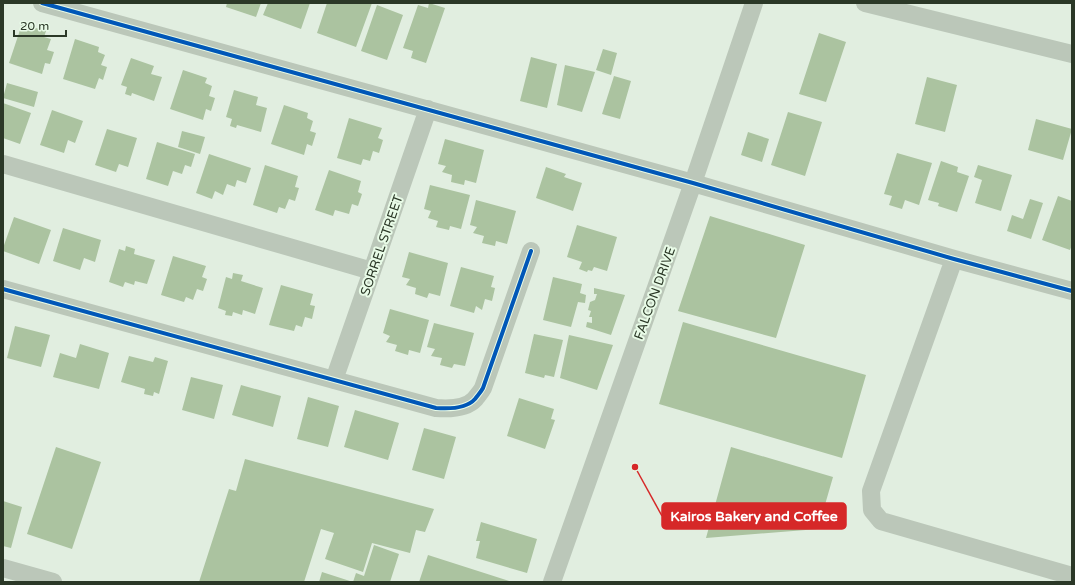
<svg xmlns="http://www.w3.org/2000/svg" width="1075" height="585" font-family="'Varela Round',sans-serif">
	<rect width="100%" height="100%" fill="#e1eee0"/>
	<path fill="#abc3a0" d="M227,3h34l-5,14 -30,-10z
		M268,3h42l-9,26 -38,-14z
		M327,3h45l-16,44 -39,-14z
		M429,3l16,5 -19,55 -15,-5 2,-7 -10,-3 15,-43 10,3z
		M377,5l26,10 -16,45 -26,-9z
		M22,24l24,7 -2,6 7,2 -4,11 7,2 -4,12 -5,-1 -3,11 -33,-11z
		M819,33l27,9 -20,60 -27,-8z
		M75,39l24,8 -1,5 7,3 -4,10 6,2 -4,13 -4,-2 -4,11 -32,-10z
		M603,49l14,4 -6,22 -15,-5z
		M531,57l26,7 -10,44 -27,-7z
		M131,58l23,8 -3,8 11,3 -8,24 -22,-8 -1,3 -6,-2 2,-7 -6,-2z
		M565,65l30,7 -13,40 -25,-7z
		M183,70l24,8 -2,5 7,3 -3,10 6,2 -4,13 -5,-2 -3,11 -33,-11z
		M614,76l17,5 -11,38 -18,-5z
		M927,77l30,8 -12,47 -30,-8z
		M7,83l31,9 -4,15 -31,-9z
		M234,90l24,7 -2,8 11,3 -6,24 -24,-7 -1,3 -6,-2 2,-7 -6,-2z
		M3,103l28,10 -11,31 -17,-6z
		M284,105l24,8 -1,5 6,3 -3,10 6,2 -4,13 -5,-2 -3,11 -33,-11z
		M52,110l31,11 -8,22 -7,-3 -4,13 -24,-8z
		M788,112l34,10 -17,54 -34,-11z
		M349,118l33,10 -4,10 5,2 -4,13 -6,-2 -3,10 -7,-2 -2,6 -24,-7z
		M1036,119l36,10 -9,31 -35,-10z
		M107,129l30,9 -9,29 -9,-3 -3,8 -21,-7z
		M182,131l23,6 -5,17 -22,-7z
		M748,132l21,7 -7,23 -21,-7z
		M445,139l39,11 -8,33 -11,-3 -1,5 -13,-3 1,-7 -10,-3 4,-6 -8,-2z
		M157,142l38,12 -4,13 -6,-2 -3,9 -9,-3 -5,15 -22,-7z
		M897,153l35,10 -13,42 -14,-5 -3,9 -13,-4 3,-9 -8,-2z
		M209,154l42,14 -5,15 -9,-3 -2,7 -8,-3 -4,11 -8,-4 -3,8 -16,-6z
		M941,161l17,6 -1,5 12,4 -12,36 -19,-6 1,-3 -11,-3z
		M265,165l33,11 -3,11 4,1 -4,13 -6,-2 -4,10 -6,-2 -2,6 -24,-8z
		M978,165l34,10 -11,36 -26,-8 7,-23 -8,-3z
		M546,167l20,7 -2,3 18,6 -9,28 -37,-13z
		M329,170l32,11 -3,11 4,2 -4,12 -6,-2 -3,10 -14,-4 -2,6 -18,-6z
		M430,185l40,10 -9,34 -11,-3 -1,4 -13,-3 2,-6 -10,-3 3,-7 -7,-2z
		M1058,196l14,5v44l-2,5 -28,-10z
		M1030,199l13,4 -12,36 -24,-8 5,-16 11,4z
		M476,200l40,11 -9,33 -11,-3 -1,5 -13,-3 2,-7 -11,-3 4,-6 -7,-2z
		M710,216l95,29 -29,93 -98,-27z
		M14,217l37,13 -12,34 -36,-13v-3z
		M577,225l40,12 -10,34 -13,-4 -2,4 -4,-1 -1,2 -8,-3 3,-7 -15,-5z
		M63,228l38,12 -6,22 -11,-4 -4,12 -27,-9z
		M126,246l9,3 -1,5 21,6 -8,24 -12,-3 -1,4 -9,-3 -2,5 -14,-5 10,-33 6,2z
		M409,252l39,11 -8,33 -11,-3 -2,5 -12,-4 1,-6 -10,-3 4,-6 -8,-2z
		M173,256l33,10 -4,11 5,2 -4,12 -6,-2 -4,11 -7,-3 -2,5 -23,-7z
		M461,267l33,9 -3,11 4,1 -3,13 -7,-2 -3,11 -6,-4 -2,7 -24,-7z
		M233,273l10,2 -2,6 22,7 -8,26 -12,-4 -1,5 -9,-3 -1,4 -7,-1 1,-4 -8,-3 8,-31 6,2z
		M553,277l29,7 -2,9 6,2 -1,8 -7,-1 -7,25 -28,-7z
		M281,285l32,9 -3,11 5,1 -3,13 -7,-2 -3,10 -6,-2 -2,6 -25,-6z
		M594,288l31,7 -14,40 -25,-8 1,-5 5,1v-6h-3l2,-6 -3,-1 2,-8 5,-2 2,-6h-3z
		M390,309l39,11 -9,33 -11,-3 -1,5 -13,-4 2,-6 -11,-3 4,-6 -7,-3z
		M683,322l183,53 -24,83 -183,-54z
		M434,323l40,10 -9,33 -11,-2 -2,4 -12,-3 2,-7 -11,-2 4,-7 -8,-2z
		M15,326l35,9 -9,32 -34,-9z
		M534,334l29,6 -9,37 -9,-2 -1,3 -19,-5z
		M569,335l44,10 -16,45 -37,-12z
		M80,344l29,9 -10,36 -46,-12 7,-24 16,5z
		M129,356l24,6 2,-5 13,4 -9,33 -5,-2 -1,4 -9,-2 1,-5 -24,-7z
		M191,377l32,8 -9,34 -32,-9z
		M241,385l40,11 -8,31 -41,-12z
		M308,397l31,9 -11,41 -31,-8z
		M519,398l35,11 -3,10 4,1 -10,29 -38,-13z
		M355,410l44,13 -11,37 -44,-13z
		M424,428l32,9 -12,42 -32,-9z
		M56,447l45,15 -29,87 -45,-15z
		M731,447l102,30 -15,52 -112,9z
		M245,459l189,50 -9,23 -9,-2 -6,23 -38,-10 -9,29 -38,-13 9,-26 -13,-4 -17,53h-105l30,-93 7,2z
		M3,501l19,6 -11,41 -8,-2z
		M481,522l56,17 -10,34 -51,-15 4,-17h-4z
		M374,545l25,9 -9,28h-37l3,-9 8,3z
		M428,555l84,27h-93z
		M322,572l31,10h-34z"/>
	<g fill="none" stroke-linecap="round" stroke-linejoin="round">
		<path stroke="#bbc7b9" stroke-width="18" d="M42,3l651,180 261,76 118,32
			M865,3l207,51
			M3,164l369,107
			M954,259l-83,232 1,19 9,11 191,55
			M3,289l433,119c13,1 30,1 39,-9 3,-4 6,-7 8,-11l48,-137
			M334,380l38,-109 56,-162
			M3,568l50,14
			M552,582l141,-399 61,-180"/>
		<defs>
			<path id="cycleway" d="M42,3l651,180 261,76 118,32
				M3,289l433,119c13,1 30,1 39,-9 3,-4 6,-7 8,-11l48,-137"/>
		</defs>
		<use href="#cycleway" stroke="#e8fbe7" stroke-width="6"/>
		<use href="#cycleway" stroke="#0057b8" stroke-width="4"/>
	</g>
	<g text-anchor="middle" stroke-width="4" stroke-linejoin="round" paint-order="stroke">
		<g font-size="13" fill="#2b3827" stroke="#e8fbe7">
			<text transform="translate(381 245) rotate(-71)" y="5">SORREL STREET</text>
			<text transform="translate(654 293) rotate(-70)" y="5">FALCON DRIVE</text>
		</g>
	</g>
	<path fill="none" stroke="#d62828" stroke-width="1.5" d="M635 467L662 516"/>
	<circle fill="#d62828" stroke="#e8fbe7" stroke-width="1.5" cx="635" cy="467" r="4"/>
	<rect fill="#d62828" stroke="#d62828" stroke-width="1.5" x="662" y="503" width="184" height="26" rx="4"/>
	<g font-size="14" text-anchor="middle" font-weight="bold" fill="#fff">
		<text x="754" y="521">Kairos Bakery and Coffee</text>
	</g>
	<rect width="1075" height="585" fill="none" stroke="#2b3827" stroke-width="8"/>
	<path d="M14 30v6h52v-6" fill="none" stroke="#2b3827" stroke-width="2"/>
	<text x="20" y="30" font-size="12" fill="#2b3827" stroke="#e8fbe7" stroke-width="3" paint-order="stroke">20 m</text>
</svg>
